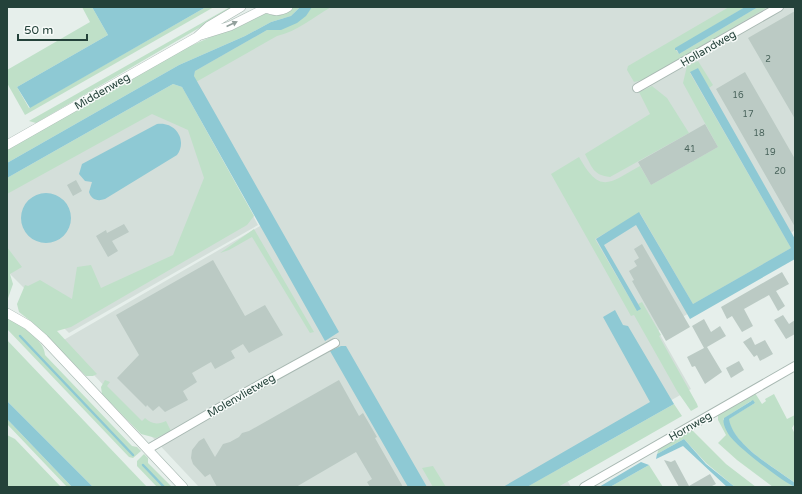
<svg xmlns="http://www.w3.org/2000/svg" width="802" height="494" font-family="'Varela Round',sans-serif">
	<rect width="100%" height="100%" fill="#e6efeb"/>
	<path fill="#d4dfda" d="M306,7h489v223l-7,5 7,17 -137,79 33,58 -133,75 13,23h-372l-137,-146 205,-119 -86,-151z
		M182,87l76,138 -189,108 -62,-62v-93z"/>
	<path fill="#bfe0c8" d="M82,7h10l16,28 -91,52 12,21 177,-101h8l-189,108 -18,-32v-13l83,-48z
		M230,7h5l-199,116 -7,-2z
		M294,7h6l-9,9 -20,6 -26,14 -66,29 -172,98v-14l172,-98 86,-38c12,4 20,3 29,-6z
		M312,7h19c-19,11 -33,24 -54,29l-81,46 -2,-6 1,-5 72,-41c17,-1 35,-8 45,-23z
		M729,7h16l-70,42 4,5 79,-47h10l-125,73 -9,2 -7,-12 1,-4z
		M698,61l15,24 -4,3 -11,-20 -8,5 101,175 -98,56 -53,-91 -45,26 38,65 7,3 -2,-3 4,-2 19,33 -2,1 38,68 1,3 -7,4 -14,-20 -43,-76 -3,1 -80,-142 28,-17c21,37 29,27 61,9l11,19 67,-38 -35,-64 4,-17z
		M173,84l9,3 72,129 -7,9 -176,102 -14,4 40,43 -4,2h-7l-53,-53 -14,-11 -2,-8 8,-19 3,1 12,-6 32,19 5,-32 14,-2 10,23 72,-33 31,-77 -16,-48 -36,-16 -145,80v-16z
		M652,86l15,12 22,35 -79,44c-17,-2 -18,-10 -25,-23l65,-40 -11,-22z
		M254,229l60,103 -4,1 -58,-96 -23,13 -9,3z
		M7,247l15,20 -12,7 3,10 -6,17z
		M7,317c13,8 38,23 38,38l87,91 5,1 4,4 -8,7 -4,-1 -122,-128z
		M7,340l140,147h-54l-86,-86z
		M105,380l5,2 -3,4 35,35 3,-3c6,6 13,7 21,3l5,10 -15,7 -15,-4 -39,-40 -1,-7z
		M755,393l7,11 4,-3 -1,-2 9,-5 13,25 8,-4v8l-3,5 3,6v49c-21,-16 -61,-37 -67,-64l27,-16 -4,-2 -28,18 16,26 55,42h-21l-36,-27 -19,-17 8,-8 -8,-15v-5z
		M674,404l8,12 -124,71h-31z
		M7,419l65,68h-5l-60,-63z
		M692,430l34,34 30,23h-21l-29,-24 -22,-24 -27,15 2,-6z
		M7,435l8,4 46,48h-54z
		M144,454l4,4v5l24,24h-15l-20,-21v-5z
		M649,465l14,22h-53z
		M433,466l13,21h-13l-11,-19z"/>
	<path fill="#8ec9d4" d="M92,7h114l-176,101 -13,-21 91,-52z
		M300,7h12l-6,9 -9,7 -16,7h-14l-72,41 -1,5 145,256 -14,9 -143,-254 -9,-3 -166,94v-15l172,-98 66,-29 26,-14 20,-6z
		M745,7h13l-79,47 -2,-4h-2v-2z
		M698,68l97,171v20l-105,60 -54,-94 -32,20 37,64 -4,2 -41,-72 43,-27 54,92 98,-56 -101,-176z
		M157,124c18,-3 31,16 20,31l-72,44c-8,3 -14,0 -16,-7l3,-10 -7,-1 -6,-7 3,-10z
		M21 218a25 25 0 1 1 50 0a25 25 0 1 1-50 0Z
		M615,310l8,15 5,1 46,78 -147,83h-24l147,-85 -47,-85z
		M341,346h5l81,141h-19l-78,-136z
		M753,400l2,3 -26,16c4,26 46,49 66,64v4c-12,-5 -59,-41 -66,-52 -3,-5 -7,-12 -5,-17z
		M7,401l86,86h-21l-65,-68z
		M684,439l22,25 29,23h-8l-44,-41 -27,13 1,-5z
		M641,462l8,3 -39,22h-11z"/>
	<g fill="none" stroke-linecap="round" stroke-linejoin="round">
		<path stroke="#8ec9d4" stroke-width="2.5" d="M20,336l113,119
			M143,465l21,22"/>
	</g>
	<path fill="#bbcac4" d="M795,11v108l-47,-81z
		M745,72l50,87v68l-79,-138z
		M705,124l13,23 -67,38 -13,-23z
		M76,180l6,11 -9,5 -6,-11z
		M124,224l5,8 -17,9 6,10 -10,6 -12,-21 10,-6 1,3z
		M642,244l48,83 -24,14 -34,-60 2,-1 -5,-9 8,-5 -3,-5 5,-3 -5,-9z
		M213,260l32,56 20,-11 18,30 -34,18 -6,-9 -12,7 4,7 -20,11 -4,-7 -19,11 5,9 -14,9 5,9 -23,12 -6,-6 -6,5 -6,-6 -1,2 -29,-29 22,-23 -23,-40z
		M782,272l7,12 -13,7 9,15 -7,5 -9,-16 -25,14 9,17 -11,6 -10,-16 -5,3 -6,-12z
		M783,315l6,9 6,-4v14l-9,5 -12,-19z
		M704,319l7,13 9,-6 6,10 -19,11 15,25 -17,12 -10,-18 -3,1 -5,-10 17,-9 -12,-22z
		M751,337l4,8 10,-5 8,14 -13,7 -3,-6 -3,2 -11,-15z
		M739,361l5,9 -13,8 -5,-10z
		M339,380l20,36 4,-3 14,24 -2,1 28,49h-33l-3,-5 5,-3 -16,-27 -60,35h-79l-7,-13 -5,3 -12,-13 -2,-6 1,-8 7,-9 5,-3 11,19 8,-13 7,-2 9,-5 3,-4 7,-2z
		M664,460l7,2 4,-2 14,26 21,-12 6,10 -6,3h-31z"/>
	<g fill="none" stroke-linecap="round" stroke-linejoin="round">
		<defs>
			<path id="minor" d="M637,88l142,-81
				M148,449l100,-58 87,-48
				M584,487l211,-121"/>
			<path id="tertiary" d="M265,7c8,5 15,5 23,0
				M198,36l32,-10 36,-18
				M7,145l190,-108 12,-11 32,-19
				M7,313l21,12 16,14 139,148"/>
		</defs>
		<use href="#minor" stroke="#a8b8b2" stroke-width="10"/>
		<use href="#tertiary" stroke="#a8b8b2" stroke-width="10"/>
		<use href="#minor" stroke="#fff" stroke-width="8"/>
		<use href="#tertiary" stroke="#fff" stroke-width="9"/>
	</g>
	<defs><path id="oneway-solid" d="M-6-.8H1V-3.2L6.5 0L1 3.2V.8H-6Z"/></defs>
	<use fill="#92a09c" href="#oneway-solid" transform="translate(232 24) rotate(-25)"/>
	<g text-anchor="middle" stroke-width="3" stroke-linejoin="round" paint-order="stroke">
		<g font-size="9" fill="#4a645c">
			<text x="768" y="62">2</text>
			<text x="738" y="98">16</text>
			<text x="748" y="117">17</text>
			<text x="759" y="136">18</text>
			<text x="690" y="152">41</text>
			<text x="770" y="155">19</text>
			<text x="780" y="174">20</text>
		</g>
		<g font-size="11" fill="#24423a" stroke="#f7fbf9">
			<text transform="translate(708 48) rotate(-30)" y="4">Hollandweg</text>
			<text transform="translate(102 91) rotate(-30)" y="4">Middenweg</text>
			<text transform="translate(241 395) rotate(-30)" y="4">Molenvlietweg</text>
			<text transform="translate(690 426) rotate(-30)" y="4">Hornweg</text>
		</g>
	</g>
	<rect width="802" height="494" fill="none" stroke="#24423a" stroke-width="16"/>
	<path d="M18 34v6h69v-6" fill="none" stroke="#24423a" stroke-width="2"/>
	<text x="24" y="34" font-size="12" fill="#24423a" stroke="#f7fbf9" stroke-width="3" paint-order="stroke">50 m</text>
</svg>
